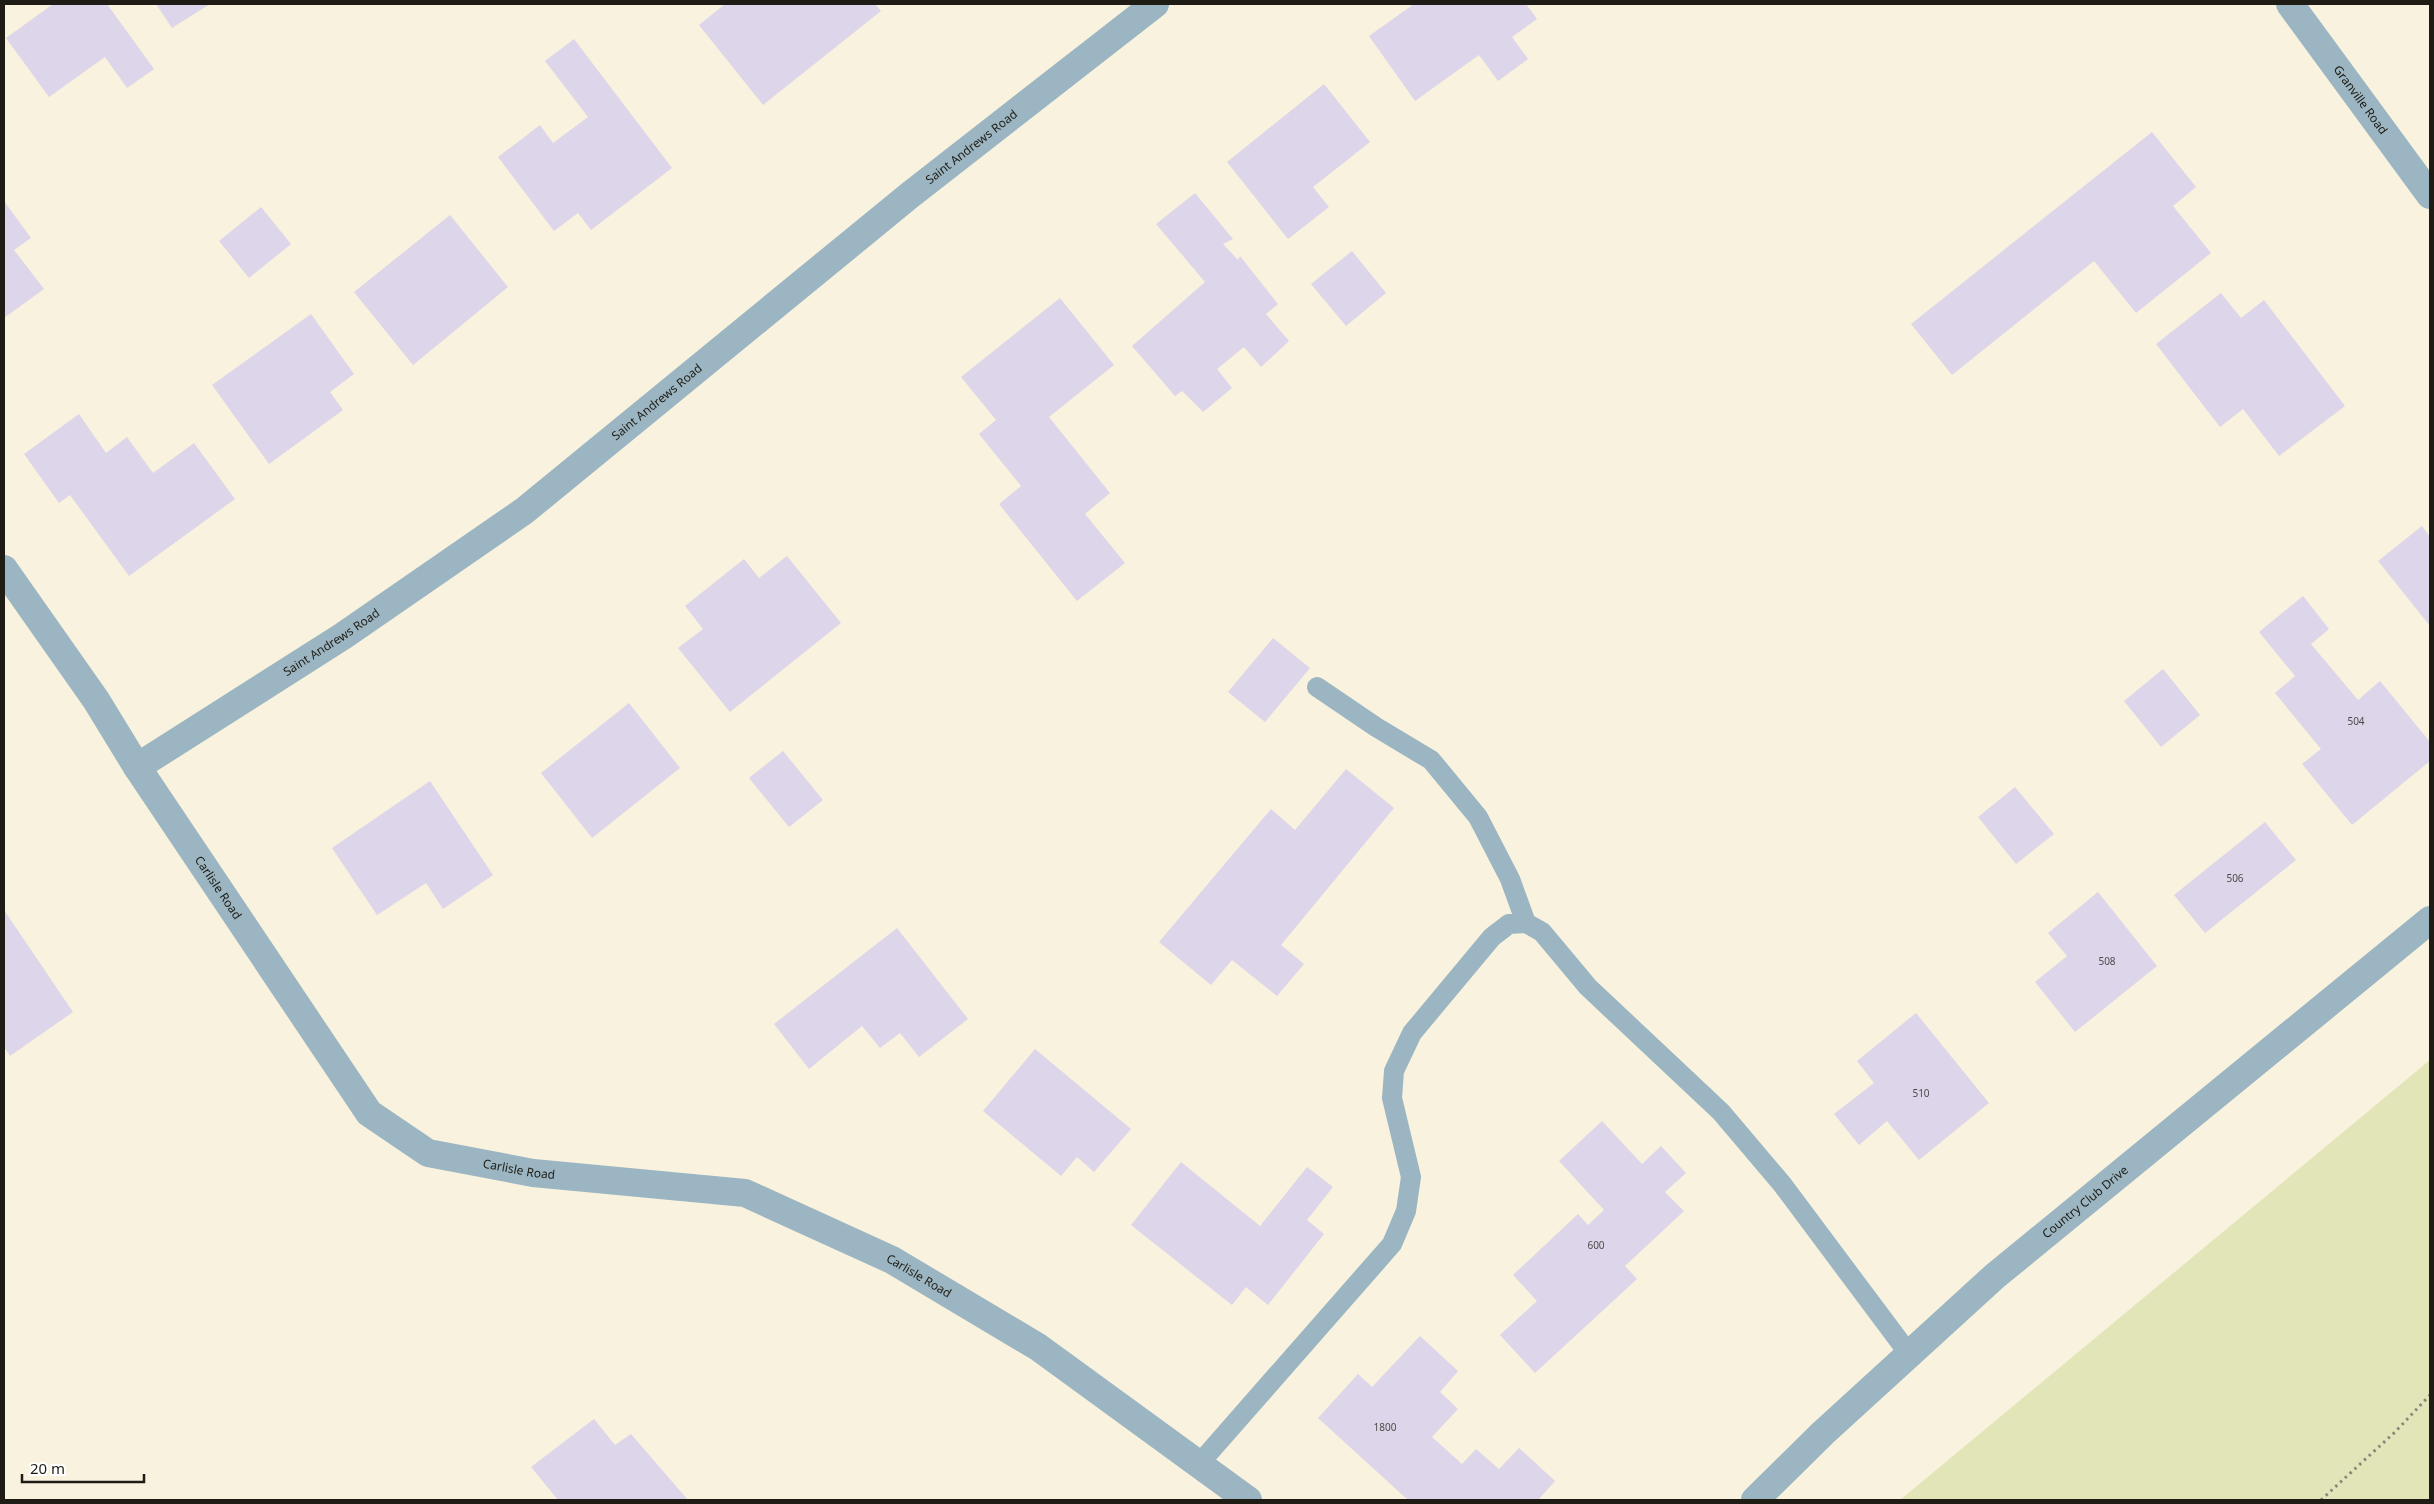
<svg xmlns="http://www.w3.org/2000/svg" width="2434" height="1504" font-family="'Noto Sans',sans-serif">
	<rect width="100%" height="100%" fill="#f9f2de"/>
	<path fill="#e2e5b7" d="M2430,1060v440h-530z"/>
	<path fill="#ddd5e9" d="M53,4h54l47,65 -27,19 -22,-31 -56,40 -43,-59z
		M156,4h54l-38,24z
		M725,4h150l6,7 -118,94 -64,-80z
		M1414,4h112l11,15 -25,18 16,22 -30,22 -19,-26 -64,46 -46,-65z
		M574,39l98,129 -81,62 -13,-17 -24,18 -56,-74 42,-32 13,18 35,-26 -43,-56z
		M1324,84l46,58 -57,45 16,20 -41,32 -61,-77z
		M2152,132l44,55 -23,19 38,47 -75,60 -42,-52 -142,114 -41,-51z
		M1195,193l38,46 -10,5 15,16 2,-4 38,48 -12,10 23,27 -28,26 -17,-20 -27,22 15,19 -29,24 -21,-21 -7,5 -43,-50 73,-64 -49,-58z
		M4,201l27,37 -17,12 30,39 -40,29z
		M261,207l30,37 -42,34 -30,-37z
		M450,215l58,72 -95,78 -59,-73z
		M1352,251l34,42 -40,33 -35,-42z
		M2221,293l20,25 23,-18 81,106 -66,50 -36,-47 -23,18 -64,-83z
		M1060,298l54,67 -65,52 61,76 -25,21 40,49 -48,38 -78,-97 22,-18 -42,-52 17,-14 -35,-43z
		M311,314l43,60 -24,18 13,18 -74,54 -57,-79z
		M79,414l27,39 21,-16 26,36 41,-30 41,56 -106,77 -59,-81 -11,8 -35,-49z
		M2422,526l8,11v89l-52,-65z
		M787,556l54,67 -111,89 -52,-64 25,-19 -18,-23 59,-47 15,19z
		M2303,596l26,33 -18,15 47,56 22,-19 50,61v19l-78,64 -50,-61 19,-15 -46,-56 20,-17 -36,-44z
		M1273,638l37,30 -45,54 -37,-30z
		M2163,669l37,46 -39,32 -37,-46z
		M629,703l51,65 -88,70 -51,-65z
		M783,751l40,49 -34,27 -40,-49z
		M1346,769l48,39 -113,137 23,19 -27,32 -45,-36 -21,25 -52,-43 112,-133 24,21z
		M430,781l63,94 -50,34 -17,-26 -49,32 -45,-67z
		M2015,787l39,47 -38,30 -38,-47z
		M2265,822l31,38 -91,73 -31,-38z
		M2098,892l59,74 -82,66 -40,-50 32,-26 -19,-23z
		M4,910l69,102 -63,44 -6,-9z
		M897,928l71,91 -49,38 -19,-24 -20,15 -18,-22 -53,43 -35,-45z
		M1916,1013l73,90 -70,57 -32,-39 -28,24 -25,-31 40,-31 -17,-22z
		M1035,1049l96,80 -37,43 -17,-15 -16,19 -78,-65z
		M1602,1121l40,43 19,-18 25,27 -21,19 19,19 -59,55 12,13 -102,94 -35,-38 37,-34 -24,-26 65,-61 10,11 16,-15 -45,-49z
		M1181,1162l79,64 47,-59 26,20 -26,33 17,14 -56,71 -22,-18 -14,18 -101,-80z
		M1420,1336l38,35 -18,21 18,17 -26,28 30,27 14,-15 23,20 20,-21 36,33 -17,19h-130l-90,-82 40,-44 14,13z
		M594,1419l21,26 16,-11 57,66h-130l-27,-33z"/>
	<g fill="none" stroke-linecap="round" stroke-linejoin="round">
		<path stroke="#8c8779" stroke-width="3" stroke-dasharray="2.5 4" stroke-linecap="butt" d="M2321,1500l74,-68 35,-37"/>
		<path stroke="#9bb6c2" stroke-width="20" d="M1317,687l59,40 55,33 47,57 32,62 16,44
			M1199,1464l193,-220 14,-33 5,-34 -19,-79 2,-27 18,-38 80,-96 17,-13 17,-1 16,9 46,55 133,125 61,72 127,170"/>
		<g stroke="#9bb6c2" stroke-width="28">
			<path id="s1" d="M2290,4l140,191"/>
			<path id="s2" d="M4,569l92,131 41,67 232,346 59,40 105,20 212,20 147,67 146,87 210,153"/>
			<path id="s3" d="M137,767l206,-131 181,-125 386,-316 245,-191"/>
			<path id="s4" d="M1755,1500l68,-67 172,-157 435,-356"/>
		</g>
	</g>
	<g text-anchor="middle" stroke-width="5" stroke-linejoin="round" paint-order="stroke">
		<g font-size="10" fill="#4e4a4a">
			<text x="2356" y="725">504</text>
			<text x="2235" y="882">506</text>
			<text x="2107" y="965">508</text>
			<text x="1921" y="1097">510</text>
			<text x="1596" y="1249">600</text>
			<text x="1385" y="1431">1800</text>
		</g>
		<g font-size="12" fill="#1f1c15" stroke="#fff">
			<text dy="4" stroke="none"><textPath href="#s1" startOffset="119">Granville Road</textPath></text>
			<text dy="4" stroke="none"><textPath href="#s3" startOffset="1041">Saint Andrews Road</textPath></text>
			<text dy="4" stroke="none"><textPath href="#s3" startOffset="636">Saint Andrews Road</textPath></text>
			<text dy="4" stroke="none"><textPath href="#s3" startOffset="231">Saint Andrews Road</textPath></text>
			<text dy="4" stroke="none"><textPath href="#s2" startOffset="384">Carlisle Road</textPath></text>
			<text dy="4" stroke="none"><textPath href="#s2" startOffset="819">Carlisle Road</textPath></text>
			<text dy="4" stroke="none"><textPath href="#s4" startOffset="445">Country Club Drive</textPath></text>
			<text dy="4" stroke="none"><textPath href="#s2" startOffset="1239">Carlisle Road</textPath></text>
		</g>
	</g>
	<rect width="2434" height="1504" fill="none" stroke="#1f1c15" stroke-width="10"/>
	<path d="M22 1474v8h122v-8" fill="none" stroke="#1f1c15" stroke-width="2.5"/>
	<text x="30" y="1474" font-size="15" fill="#1f1c15" stroke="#ffffff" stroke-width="4" paint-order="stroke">20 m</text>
</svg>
